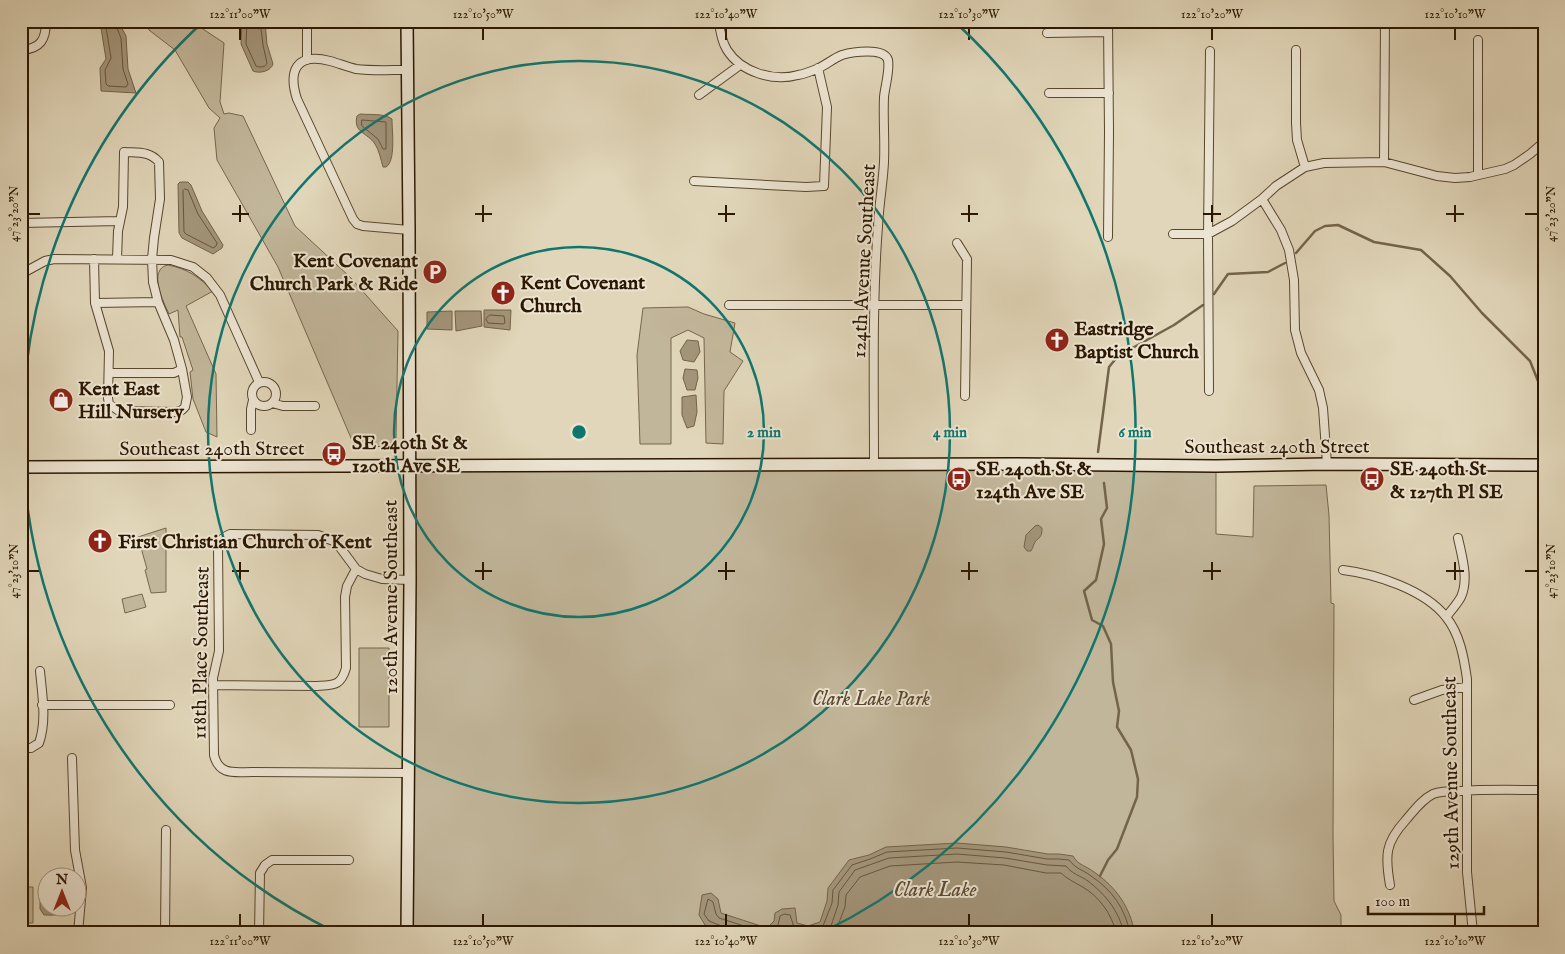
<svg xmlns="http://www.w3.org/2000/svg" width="1565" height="954" font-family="'IM FELL English',serif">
	<rect width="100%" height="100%" fill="#e1d6b9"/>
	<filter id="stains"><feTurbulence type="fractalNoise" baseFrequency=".004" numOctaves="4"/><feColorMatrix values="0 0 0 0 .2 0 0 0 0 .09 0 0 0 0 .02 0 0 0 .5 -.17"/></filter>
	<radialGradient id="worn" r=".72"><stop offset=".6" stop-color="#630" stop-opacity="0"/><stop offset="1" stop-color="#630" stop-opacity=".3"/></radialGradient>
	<path fill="#c2b69a" stroke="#76664d" d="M146,21h45l33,22 -4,59 4,12 5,-1 14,3 52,110 55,51 48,54 -2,108 -11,8 -31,-2 -76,-178 -61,-107 -3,-32 6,-10 -11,-10 -34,-58 -26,-20z
		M168,265c20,4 31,12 45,26l-27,15 30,68 1,63 -11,-5 -13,-33 -3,-27 3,-2 -11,-33h-2l-2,-27 -9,4c-5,-11 -22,-45 -1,-49z
		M688,307l16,7 31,9 -5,29 13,9 -19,30 -1,53 -17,-1 -2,-105 -16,-8 -17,8v106h-31l-3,-89 6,-47z
		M409,466h807v68l37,3 1,-51 72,-1 3,30 2,88 3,1 -1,233 1,64 7,14v18h-934z
		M166,528v64l-15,1 -6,-23 2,-1 -9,-32z
		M142,594l4,13 -21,6 -3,-14z
		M359,648h30v79h-30z
		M21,887h12v36h-12z"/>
	<path fill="#a3957a" stroke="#736349" d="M95,21h23l8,15 2,33 8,24 -35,-2 -1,-23 6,-9 -5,-31 -6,-4z
		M242,21h23l2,23 6,20c-2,7 -13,10 -20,7l-12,-27z
		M360,114c10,1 24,-1 32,5 0,12 4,42 -6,48h-3c-2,-7 -4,-17 -8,-23 -8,-12 -22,-11 -18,-28z
		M180,182h8l3,3 11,26 21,34 -1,3 -9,6 -31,-16 -3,-5 -1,-49z
		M484,310h27l-1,20 -26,-3z
		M452,311v19l-25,-1v-17z
		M455,311h26l1,15 -26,5z
		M687,340l11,1 2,11 -6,10 -11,-2 -3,-9z
		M685,369l12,1 1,8 -3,12h-8l-4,-12z
		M696,395l1,17 -3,14 -7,2 -5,-13v-18z
		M1038,525l4,3c0,12 -4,8 -8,16 -1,3 -2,5 -3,7h-4l-3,-4 2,-12 9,-9z
		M957,843l49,4 42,7h11l14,2c6,10 12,9 21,16 23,16 35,34 41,61h-408l-22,-8 -6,-10 3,-20 9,-2 7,6 3,14 46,15 7,-7 1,-8 7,-4 13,-1 2,15 11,3 12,-4 7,-21 1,-13 21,-28 20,-5 17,-8z
		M47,885l1,21 16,1c-3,10 -11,8 -20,8l-4,-6v-21l3,-2z"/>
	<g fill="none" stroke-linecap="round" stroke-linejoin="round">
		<path stroke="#67563d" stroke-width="1" d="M100,21l6,6 5,31 -6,12 1,14 2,2 18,1 2,-3 -5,-15 -2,-31 -7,-17
			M247,21l-1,23 10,22c4,2 10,1 11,-3l-4,-18 -3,-24
			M362,120l24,2v27h-3l-5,-10 -16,-13z
			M185,189l3,1 10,24 19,29 -1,3 -3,2 -27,-14 -2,-2 -1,-41z
			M490,315l14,1 1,7 -2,1 -15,-1 -2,-4z
			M725,933l-1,-6 -15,-6 -5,-7 4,-15 5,3 3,12 3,4 47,15
			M767,933l11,-8 2,-9 4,-2 6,1 4,12c12,4 18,4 29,-1l9,-23 1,-13 19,-25 18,-6 17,-7 70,-4 49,4 41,7h12l10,1c8,10 13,9 22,16 21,14 34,32 39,57
			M823,933l5,-3 3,-4 7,-21 1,-13 16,-22 34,-12 68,-4 48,4 42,7 19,1c6,8 15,10 22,15 18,14 31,30 36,52
			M835,933l10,-26 1,-12 14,-18 30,-11 67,-4 47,3 42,8h15c6,6 13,9 20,13 18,10 31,28 35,47"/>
		<path stroke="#736349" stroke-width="2.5" d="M1296,253l19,-22 10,-5 13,-1 36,17 47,8 29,26 32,37 48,48 14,35
			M1214,294l14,-20 40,-2 17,-9
			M1098,452l11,-85 9,-11 56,-31 29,-20
			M1100,876l8,-16 9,-11 20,-52 1,-18 -7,-29 -14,-23 2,-16 -6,-29 -2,-38 -8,-18 -11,-6 -8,-29 12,-11 8,-36 -3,-25 6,-11 -3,-25"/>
		<defs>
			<path id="street" d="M719,21c1,10 3,21 8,29 14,22 46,32 71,25 7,-1 14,-4 21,-7 8,-4 15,-10 23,-13 10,-3 42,-8 46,5 2,11 -3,26 -4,37 -1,22 1,43 0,65 -1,21 -5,42 -6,64 -6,78 -4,160 -4,238
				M1108,21l1,111 -1,105
				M1047,33l61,-1
				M1478,40v135
				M21,50c20,-1 25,-11 25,-29
				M1296,50v73l1,17 8,27
				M307,60v-39
				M406,70c-16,0 -34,1 -50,-1 -9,-2 -18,-6 -26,-8 -34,-9 -42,10 -33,38l56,120 4,5 6,2 46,4
				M1049,93h60
				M699,95l41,-30
				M1384,162l1,-141
				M694,181l112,6 18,-1 3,-79 -9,-39
				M1262,199l19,31 8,20 5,30 1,50 6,23 18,37 4,18 4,56
				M21,223l99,-2
				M1173,234h35l24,-13 30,-22 14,-13 29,-19 19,-4 60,-1 53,14 18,2 15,-1 35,-8 9,-4 16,-11 14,-12
				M957,243l10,16 -2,137
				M94,259l1,44 14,48 -1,47 1,6 10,7 57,1 6,-2 3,-3 2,-10 -5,-28 -8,-29 -16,-38 -5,-20 -1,-23 2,-21 6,-39 -1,-37c-10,-11 -20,-9 -35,-10l-1,55 -5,24 -1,28
				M21,274l24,-13 9,-2 117,1 22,7 14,11 13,17 39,87
				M95,303l63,-1
				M729,305h237
				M109,373h65l8,-4
				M252 394a12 12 0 1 1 24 0a12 12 0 1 1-24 0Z
				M1209,391l-1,-157 2,-183
				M272,403l11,3h32
				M251,430v-21l2,-9
				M1343,570c33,4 82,20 103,47 14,17 18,41 21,62v193l6,61
				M1446,617c5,-6 11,-13 15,-20 8,-18 1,-40 -3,-59
				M213,685l104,1c17,-1 24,0 29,-18l-1,-71 2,-11 9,-17
				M1414,700l28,-10 25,-3
				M42,705h128
				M21,748h10l8,-5c8,-22 3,-50 1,-72
				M72,758l3,92 7,38 -4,45
				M408,773l-156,-1c-17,0 -33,4 -38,-17l-1,-77 6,-27 -1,-105c3,-7 5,-9 12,-12l88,1 18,7 20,27 9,5 17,5 28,1
				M1390,885c-5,-29 -5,-42 15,-64 8,-9 16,-21 28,-27 8,-3 17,-3 26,-3 28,-2 57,-1 85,-1
				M21,933h74
				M165,933l1,-103
				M259,933l1,-60 5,-8 7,-5h77"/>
			<path id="secondary" d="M407,21l2,209 1,350 -3,353
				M21,467l996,-3 199,2 111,-2 217,1"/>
		</defs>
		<use href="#street" stroke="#58472e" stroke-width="10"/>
		<use href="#secondary" stroke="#2b1700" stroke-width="14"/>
		<use href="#street" stroke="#ece4d2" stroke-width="8"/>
		<use href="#secondary" stroke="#ece4d2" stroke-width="11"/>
	</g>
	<path fill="none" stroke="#2b1700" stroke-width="2" d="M240,28v12M483,28v12M726,28v12M969,28v12M1212,28v12M1455,28v12M240,205v17M483,205v17M726,205v17M969,205v17M1212,205v17M1455,205v17M28,214h12M232,214h17M475,214h17M718,214h17M961,214h17M1203,214h18M1446,214h18M1525,214h13M240,562v18M483,562v18M726,562v18M969,562v18M1212,562v18M1455,562v18M28,571h12M232,571h17M475,571h17M718,571h17M961,571h17M1203,571h18M1446,571h18M1525,571h13M240,914v12M483,914v12M726,914v12M969,914v12M1212,914v12M1455,914v12"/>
	<g fill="none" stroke="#0f766e" stroke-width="2.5">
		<circle cx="579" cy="432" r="185"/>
		<circle cx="579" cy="432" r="371"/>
		<path d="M335 932A556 556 0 0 1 203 22M955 22A556 556 0 0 1 823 932"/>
	</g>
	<defs>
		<symbol id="parking-disc" viewBox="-11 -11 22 22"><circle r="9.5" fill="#8f2418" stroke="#ece4d2"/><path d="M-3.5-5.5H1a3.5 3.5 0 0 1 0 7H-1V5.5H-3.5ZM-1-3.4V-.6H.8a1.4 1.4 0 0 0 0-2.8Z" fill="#fff"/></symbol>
		<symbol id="church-disc" viewBox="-11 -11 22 22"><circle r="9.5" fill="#8f2418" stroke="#ece4d2"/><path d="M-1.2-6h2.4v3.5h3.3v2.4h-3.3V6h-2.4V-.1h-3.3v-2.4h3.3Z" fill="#fff"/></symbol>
		<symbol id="shop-disc" viewBox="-11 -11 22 22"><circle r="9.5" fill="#8f2418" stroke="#ece4d2"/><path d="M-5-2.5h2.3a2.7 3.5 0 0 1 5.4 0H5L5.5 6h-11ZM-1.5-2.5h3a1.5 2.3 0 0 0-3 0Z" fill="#fff"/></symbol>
		<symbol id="bus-disc" viewBox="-11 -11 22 22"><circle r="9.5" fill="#8f2418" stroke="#ece4d2"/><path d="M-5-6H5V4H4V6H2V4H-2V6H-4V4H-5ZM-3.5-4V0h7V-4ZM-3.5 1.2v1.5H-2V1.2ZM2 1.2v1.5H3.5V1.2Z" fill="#fff"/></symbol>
	</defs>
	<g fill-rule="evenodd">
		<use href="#parking-disc" x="421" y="258" width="28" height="28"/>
		<use href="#church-disc" x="489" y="279" width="28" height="28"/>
		<use href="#church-disc" x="1043" y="326" width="28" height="28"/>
		<use href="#shop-disc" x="47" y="386" width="28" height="28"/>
		<use href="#bus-disc" x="320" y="440" width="28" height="28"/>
		<use href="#bus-disc" x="945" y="465" width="28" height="28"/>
		<use href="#bus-disc" x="1358" y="465" width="28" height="28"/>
		<use href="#church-disc" x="86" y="527" width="28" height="28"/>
	</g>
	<g text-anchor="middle" stroke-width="4" stroke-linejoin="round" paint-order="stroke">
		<g font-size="20" font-weight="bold" fill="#2b1700" stroke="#ece4d2" text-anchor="start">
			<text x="418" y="267" text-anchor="end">Kent Covenant<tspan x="418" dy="23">Church Park &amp; Ride</tspan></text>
			<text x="520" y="289">Kent Covenant<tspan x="520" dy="23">Church</tspan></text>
			<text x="1074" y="335">Eastridge<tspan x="1074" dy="23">Baptist Church</tspan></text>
			<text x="78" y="395">Kent East<tspan x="78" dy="23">Hill Nursery</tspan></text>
			<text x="352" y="449">SE 240th St &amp;<tspan x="352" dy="23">120th Ave SE</tspan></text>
			<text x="976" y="475">SE 240th St &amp;<tspan x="976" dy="23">124th Ave SE</tspan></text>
			<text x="1390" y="475">SE 240th St<tspan x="1390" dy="23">&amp; 127th Pl SE</tspan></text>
			<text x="118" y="548">First Christian Church of Kent</text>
		</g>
		<g font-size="20" fill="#2b1700" stroke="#ece4d2">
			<text transform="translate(863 261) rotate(-87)" y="7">124th Avenue Southeast</text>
			<text x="1277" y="453">Southeast 240th Street</text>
			<text x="212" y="455">Southeast 240th Street</text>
			<text transform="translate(390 597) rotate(-90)" y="7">120th Avenue Southeast</text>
			<text transform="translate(200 653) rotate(-89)" y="7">118th Place Southeast</text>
			<text transform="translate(1450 773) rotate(-91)" y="7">129th Avenue Southeast</text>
		</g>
		<g font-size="20" font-style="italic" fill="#58472e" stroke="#ece4d2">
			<text x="871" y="705">Clark Lake Park</text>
		</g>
		<g font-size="21" font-style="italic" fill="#5b4931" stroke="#ece4d2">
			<text x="935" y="896">Clark Lake</text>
		</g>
	</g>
	<circle cx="579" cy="432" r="8" fill="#0f766e" stroke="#ece4d2" stroke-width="2.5"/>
	<g font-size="15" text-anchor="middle" font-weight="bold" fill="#0f766e" stroke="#ece4d2" stroke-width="4" stroke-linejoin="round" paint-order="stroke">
		<text x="764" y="437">2 min</text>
		<text x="950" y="437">4 min</text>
		<text x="1135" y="437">6 min</text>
	</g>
	<rect width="1565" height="954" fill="none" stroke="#e1d6b9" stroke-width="55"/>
	<g transform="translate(62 892)"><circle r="24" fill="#ece4d2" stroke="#9f927e"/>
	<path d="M0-4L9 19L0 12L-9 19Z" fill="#8f2418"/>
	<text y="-8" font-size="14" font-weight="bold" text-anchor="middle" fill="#2b1700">N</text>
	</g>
	<path d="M1368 906v8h116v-8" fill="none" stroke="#2b1700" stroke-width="2.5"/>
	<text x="1375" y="906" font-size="15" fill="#2b1700" stroke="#ece4d2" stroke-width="4" paint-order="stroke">100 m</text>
	<rect x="28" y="28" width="1510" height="898" fill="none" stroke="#2b1700" stroke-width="2"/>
	<g font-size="12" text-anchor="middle" fill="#2b1700">
		<text x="240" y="18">122°11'00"W</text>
		<text x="483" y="18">122°10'50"W</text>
		<text x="726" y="18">122°10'40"W</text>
		<text x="969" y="18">122°10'30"W</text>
		<text x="1212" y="18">122°10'20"W</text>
		<text x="1455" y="18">122°10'10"W</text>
		<text transform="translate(14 214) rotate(-90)" y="4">47°23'20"N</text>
		<text transform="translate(1551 214) rotate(-90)" y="4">47°23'20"N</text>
		<text transform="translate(14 571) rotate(-90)" y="4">47°23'10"N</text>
		<text transform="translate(1551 571) rotate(-90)" y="4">47°23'10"N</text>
		<text x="240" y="945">122°11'00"W</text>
		<text x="483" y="945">122°10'50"W</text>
		<text x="726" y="945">122°10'40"W</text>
		<text x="969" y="945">122°10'30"W</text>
		<text x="1212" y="945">122°10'20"W</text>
		<text x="1455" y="945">122°10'10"W</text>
	</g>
	<rect width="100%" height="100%" filter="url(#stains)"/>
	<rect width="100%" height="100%" fill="url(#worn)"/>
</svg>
